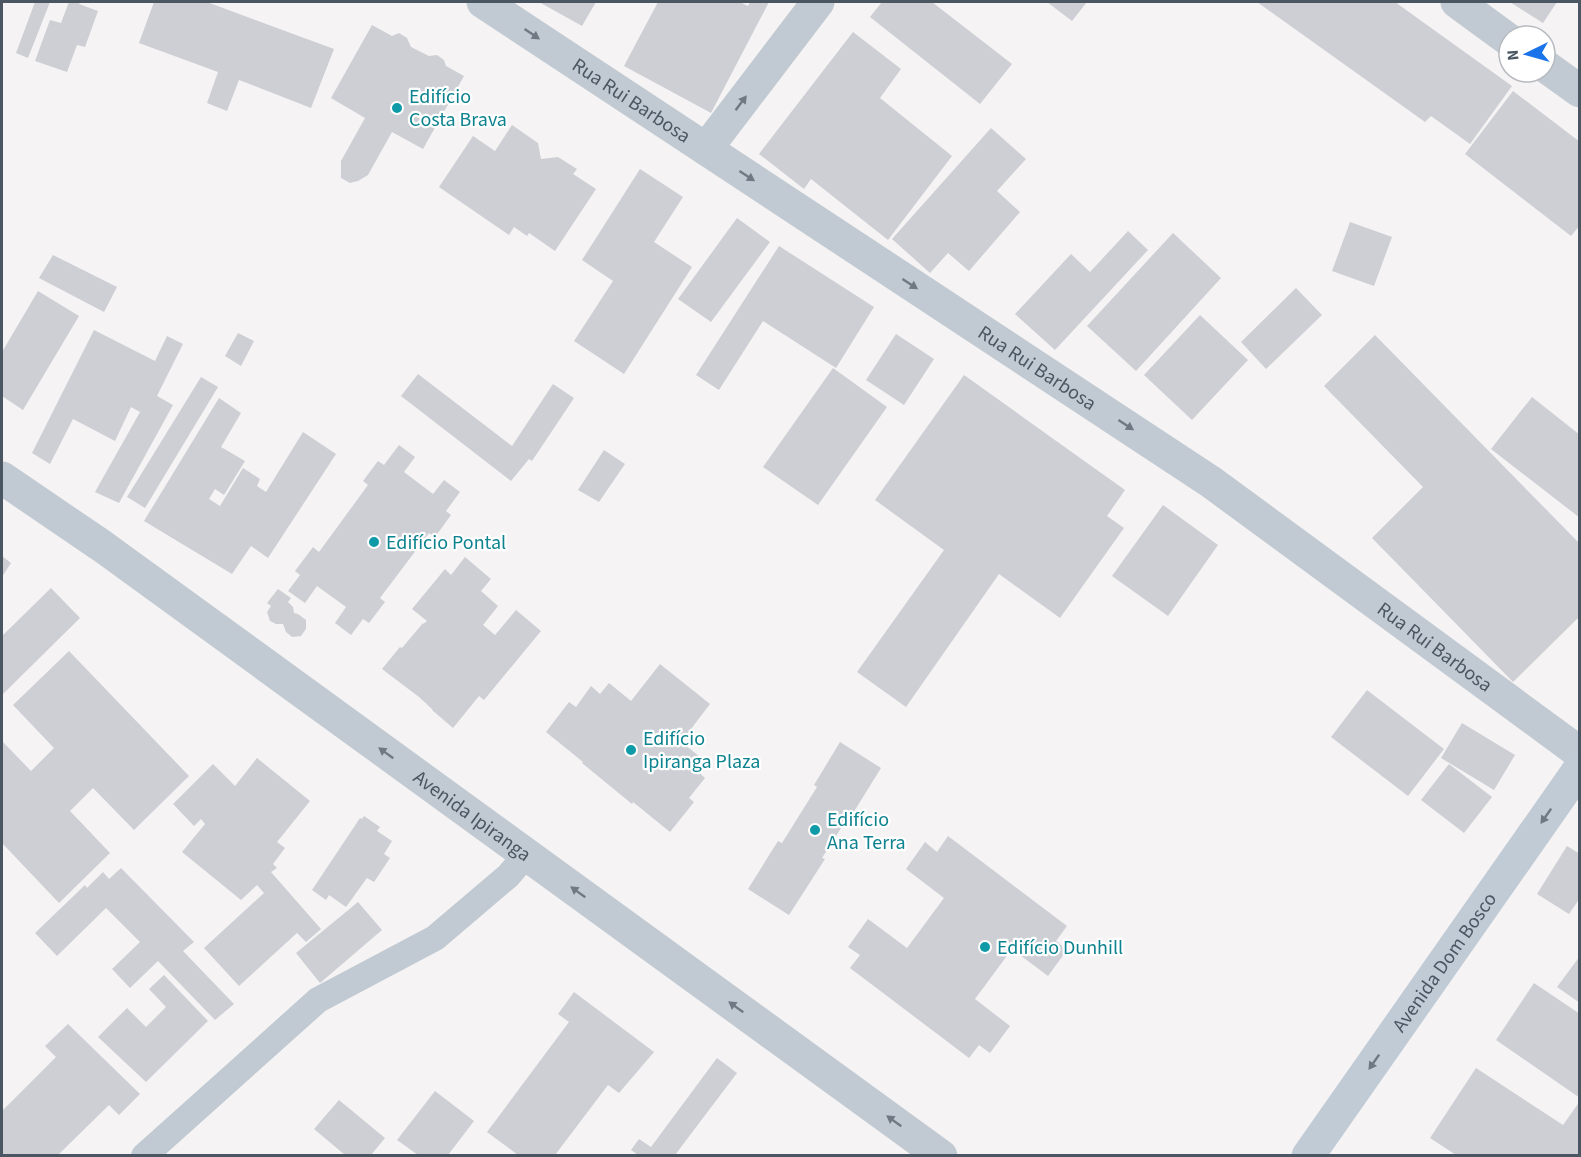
<svg xmlns="http://www.w3.org/2000/svg" width="1581" height="1157" font-family="'Source Sans 3',sans-serif">
	<rect width="100%" height="100%" fill="#f5f3f3"/>
	<path fill="#cdcfd5" d="M35,2h15l-22,56 -12,-5z
		M69,2h11l-1,2 19,7 -13,36 -8,-2 -10,27 -32,-11 15,-41 11,3z
		M154,2h53l127,47 -23,59 -72,-28 -12,31 -20,-8 11,-31 -79,-29z
		M539,2h57l-14,24z
		M658,2h82l8,4 2,-4h19l-58,111 -87,-47z
		M882,2h50l80,62 -32,40 -110,-87z
		M1047,2h40l-15,19z
		M1257,2h138l117,84 -42,58 -39,-28 -6,6z
		M1510,2h47l-14,21z
		M372,25l20,11 7,-3 8,5 4,9 18,9 8,-1 7,5 2,6 18,10 -41,73 -31,-17 -24,43 -10,6 -8,2 -9,-5v-17l24,-43 -34,-20z
		M853,32l48,37 -21,29 72,58 -64,84 -77,-61 -7,10 -45,-35z
		M1513,91l67,51v83l-9,11 -106,-82z
		M512,125l26,18 3,16 17,-2 19,12 -4,5 23,15 -41,62 -26,-18 -2,3 -13,-9 -5,8 -70,-48 34,-51 22,15z
		M991,128l35,31 -29,32 23,21 -51,59 -21,-18 -18,20 -38,-34z
		M640,169l43,28 -29,45 38,25 -68,107 -50,-33 39,-60 -31,-21z
		M737,218l33,24 -59,80 -33,-23z
		M1350,222l42,15 -18,49 -42,-15z
		M1128,231l20,19 -93,100 -40,-36 56,-60 19,18z
		M1173,233l48,45 -85,93 -49,-45z
		M779,246l95,61 -38,61 -73,-47 -44,69 -23,-15z
		M53,255l64,32 -13,25 -65,-34z
		M1296,288l26,27 -56,54 -25,-27z
		M38,291l41,25 -56,94 -21,-14v-44z
		M1200,315l48,45 -56,60 -48,-45z
		M94,330l61,31 12,-25 16,8 -26,52 16,9 -54,98 -24,-11 45,-80 -9,-5 -16,34 -42,-22 -23,45 -18,-11z
		M238,333l16,8 -13,25 -16,-10z
		M896,334l38,25 -30,46 -38,-25z
		M1375,335l205,209v72l-67,66 -141,-144 51,-51 -99,-101z
		M833,368l54,39 -69,98 -55,-38z
		M418,374l94,72 41,-62 21,14 -42,63 -3,-2 -18,22 -110,-85z
		M964,375l161,115 -18,26 17,12 -64,90 -61,-44 -93,133 -49,-35 87,-122 -69,-50z
		M201,377l17,10 -73,121 -18,-11z
		M1532,397l48,38v83l-89,-69z
		M219,398l22,15 -20,34 24,14 -21,34 -9,-6 -6,10 11,7 23,-38 17,11 -3,7 9,6 37,-60 33,22 -68,104 -17,-12 -19,28 -88,-53z
		M399,445l16,12 -11,15 29,22 11,-14 16,12 -14,19 5,4 -16,22 -6,-4 -49,65 5,4 -16,21 -6,-4 -12,16 -16,-12 11,-16 -29,-21 -12,17 -17,-12 12,-16 -5,-4 18,-24 6,5 49,-67 -5,-4 15,-20 6,4z
		M604,450l21,14 -26,38 -21,-12z
		M1163,505l55,40 -50,71 -56,-40z
		M2,556l9,7 -9,14z
		M465,557l26,22 -10,12 17,15 -15,19 12,10 21,-25 25,21 -57,69 -5,-4 -26,32 -21,-18h1l-14,-13 -37,-28 18,-22 2,1 21,-25v1l4,-3 -15,-12 33,-40 6,6z
		M51,588l29,30 -78,77v-59z
		M278,589l13,9 -3,4 5,5 1,6 4,1 8,6v9l-5,7 -9,1 -6,-5 -3,-8h-7l-6,-3 -3,-9 4,-6 -4,-3z
		M69,651l120,125 -55,54 -41,-42 -23,23 40,42 -51,50 -57,-60v-102l29,30 23,-23 -41,-43z
		M660,664l50,40 -29,38 22,17 -8,10 10,9 -16,20 5,4 -24,30 -37,-30 -1,2 -50,-41 1,-1 -37,-30 23,-30 7,5 15,-21 9,8 9,-11 22,18z
		M1367,690l77,59 -36,47 -77,-59z
		M1462,723l53,32 -21,35 -53,-32z
		M840,742l41,26 -31,50 -2,-1 -26,41 3,1 -36,56 -41,-26 30,-48 4,2 35,-56 -3,-2z
		M257,758l53,43 -33,41 8,6 -12,16 4,4 -6,4 50,57 -15,13 -9,-9 -58,53 -35,-38 60,-55 -7,-8 -16,15 -59,-48 23,-28 -4,-5 -7,7 -21,-22 40,-40 22,22z
		M1449,764l43,33 -28,36 -43,-33z
		M364,816l16,11 -3,4 15,10 -8,13 6,4 -16,24 -7,-4 -21,29 -17,-12 -3,5 -14,-10 48,-72 2,1z
		M948,836l119,90 -11,15 11,9 -19,26 -36,-27 -37,50 35,27 -20,27 -11,-8 -10,13 -119,-90 10,-13 -12,-8 20,-28 39,29 37,-50 -38,-29 19,-27 12,10z
		M1567,846l13,8v44l-11,16 -32,-20z
		M121,868l73,74 -11,9 51,53 -19,16 -57,-59 -28,27 -18,-19 28,-27 -34,-34 -49,48 -22,-23 50,-48 2,3 16,-16 6,7z
		M358,902l24,28 -62,53 -24,-30z
		M1580,956v47l-23,-16z
		M164,975l44,46 -62,61 -48,-45 29,-29 19,19 20,-20 -17,-18z
		M1534,983l46,31v84l-84,-58z
		M574,992l80,60 -35,41 -11,-8 -53,70h-37l-31,-23 82,-110 -11,-8z
		M68,1024l72,70 -21,21 -10,-10 -51,50h-56v-44l54,-54 -11,-11z
		M717,1058l20,15 -62,82h-37l-7,-5 8,-11 12,8z
		M1476,1068l87,57 17,-24v54h-124l-26,-17z
		M435,1091l39,30 -26,34h-30l-21,-15z
		M339,1100l46,38 -14,17h-26l-31,-26z"/>
	<g fill="none" stroke-linecap="round" stroke-linejoin="round">
		<path stroke="#c1cad2" stroke-width="26" d="M144,1156l174,-156 117,-62 73,-62 18,-21"/>
		<g stroke="#c1cad2" stroke-width="33">
			<path id="s1" d="M483,2l728,480 369,271"/>
			<path d="M1457,2l52,38"/>
			<path d="M1545,66l35,25"/>
			<path d="M706,149l112,-147"/>
		</g>
		<path stroke="#c1cad2" stroke-width="33" id="s2" d="M2,478l100,68 839,610"/>
		<path stroke="#c1cbd6" stroke-width="33" id="s3" d="M1308,1156l272,-388"/>
	</g>
	<defs><path id="oneway-solid" d="M-6-.8H1V-3.2L6.5 0L1 3.2V.8H-6Z" transform="scale(1.5)"/></defs>
	<g fill="#6e7983">
		<use href="#oneway-solid" transform="translate(532 34) rotate(34)"/>
		<use href="#oneway-solid" transform="translate(741 103) rotate(-53)"/>
		<use href="#oneway-solid" transform="translate(747 176) rotate(33)"/>
		<use href="#oneway-solid" transform="translate(910 284) rotate(33)"/>
		<use href="#oneway-solid" transform="translate(1126 425) rotate(33)"/>
		<use href="#oneway-solid" transform="translate(386 753) rotate(-144)"/>
		<use href="#oneway-solid" transform="translate(578 892) rotate(-144)"/>
		<use href="#oneway-solid" transform="translate(736 1007) rotate(-144)"/>
		<use href="#oneway-solid" transform="translate(894 1121) rotate(-144)"/>
	</g>
	<g fill="#6e7984">
		<use href="#oneway-solid" transform="translate(1546 816) rotate(125)"/>
		<use href="#oneway-solid" transform="translate(1374 1062) rotate(125)"/>
	</g>
	<g fill="#0f9aa8" stroke="#fff" stroke-width="2">
		<circle cx="397" cy="108" r="6"/>
		<circle cx="374" cy="542" r="6"/>
		<circle cx="631" cy="750" r="6"/>
		<circle cx="815" cy="830" r="6"/>
		<circle cx="985" cy="947" r="6"/>
	</g>
	<g text-anchor="middle" stroke-width="4.5" stroke-linejoin="round" paint-order="stroke">
		<g font-size="20" fill="#0d838f" stroke="#fff" text-anchor="start">
			<text x="409" y="103">Edifício<tspan x="409" dy="23">Costa Brava</tspan></text>
			<text x="386" y="549">Edifício Pontal</text>
			<text x="643" y="745">Edifício<tspan x="643" dy="23">Ipiranga Plaza</tspan></text>
			<text x="827" y="826">Edifício<tspan x="827" dy="23">Ana Terra</tspan></text>
			<text x="997" y="954">Edifício Dunhill</text>
		</g>
		<g font-size="20" fill="#4a5661" stroke="#fff">
			<text dy="7" stroke="none"><textPath href="#s1" startOffset="178">Rua Rui Barbosa</textPath></text>
			<text dy="7" stroke="none"><textPath href="#s1" startOffset="664">Rua Rui Barbosa</textPath></text>
			<text dy="7" stroke="none"><textPath href="#s1" startOffset="1150">Rua Rui Barbosa</textPath></text>
			<text dy="7" stroke="none"><textPath href="#s2" startOffset="579">Avenida Ipiranga</textPath></text>
			<text dy="7" stroke="none"><textPath href="#s3" startOffset="237">Avenida Dom Bosco</textPath></text>
		</g>
	</g>
	<rect width="1581" height="1157" fill="none" stroke="#4a5661" stroke-width="6"/>
	<g transform="translate(1527 54) rotate(265)"><circle r="28" fill="#ffffff" stroke="#b7bbc0" stroke-width="1.5"/>
	<path d="M0-4.5L10 22L0 15L-10 22Z" fill="#1a73e8"/>
	<text y="-9" font-size="16" font-weight="bold" text-anchor="middle" fill="#4a5661">N</text>
	</g>
</svg>
